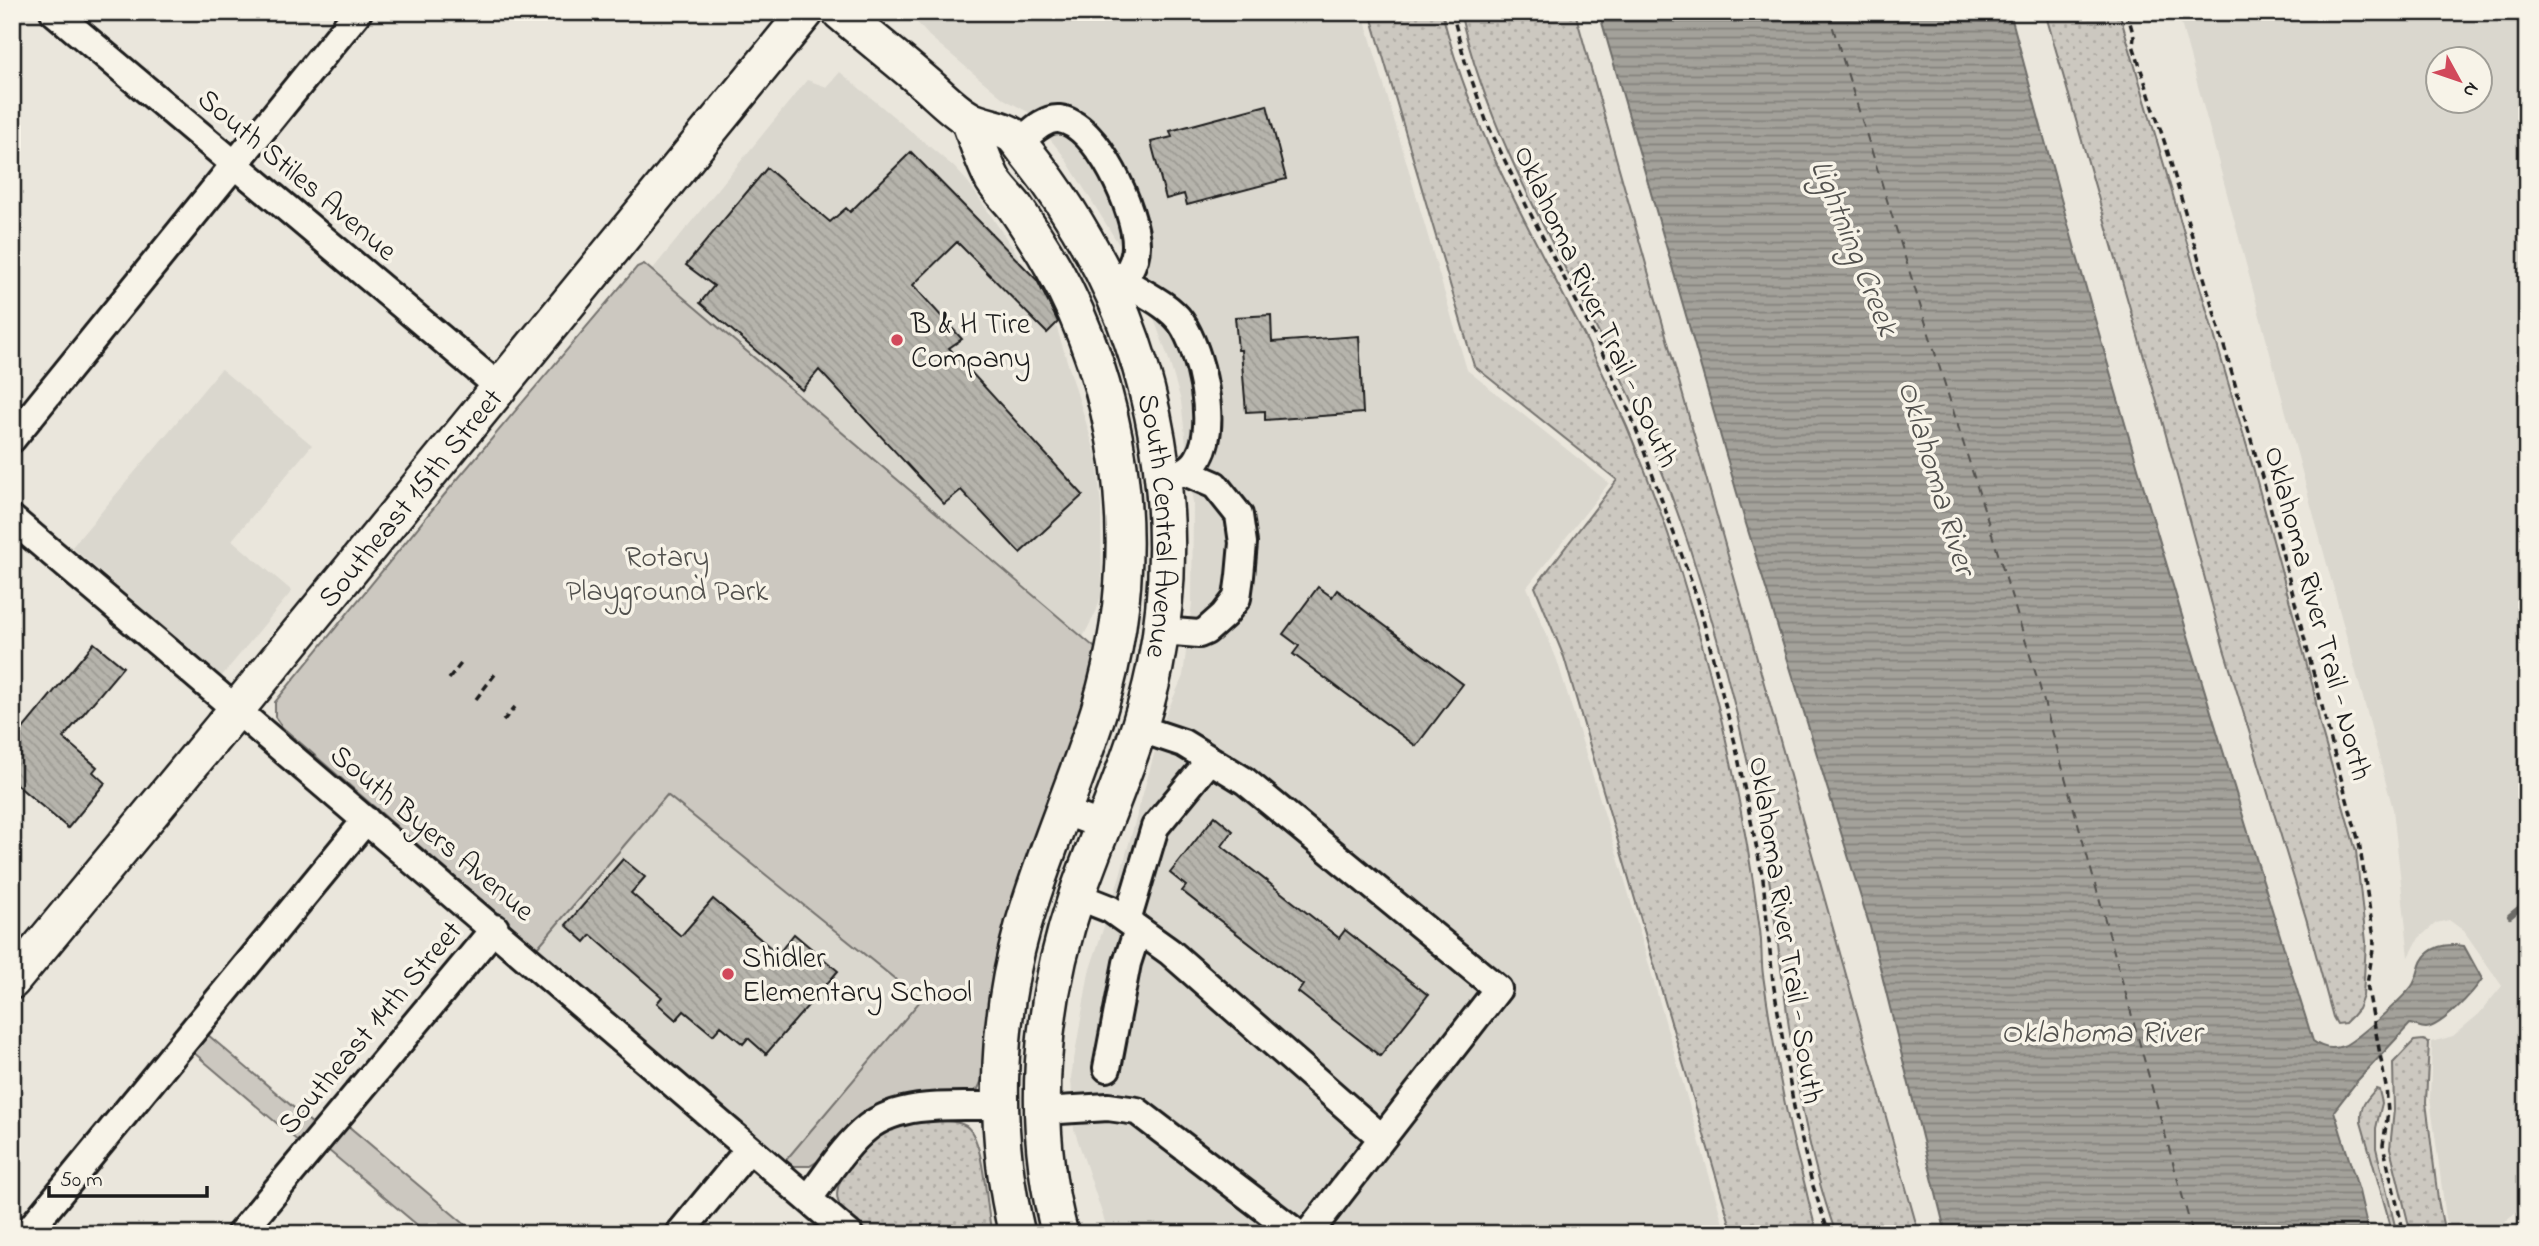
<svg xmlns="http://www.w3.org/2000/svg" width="2539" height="1246" font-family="'Indie Flower',sans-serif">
	<defs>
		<pattern id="grass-dots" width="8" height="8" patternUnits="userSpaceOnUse" patternTransform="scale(1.75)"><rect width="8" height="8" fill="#ccc8c0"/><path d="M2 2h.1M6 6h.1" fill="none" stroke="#afaba4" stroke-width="1.8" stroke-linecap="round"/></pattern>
		<pattern id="water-rules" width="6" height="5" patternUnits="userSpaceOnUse" patternTransform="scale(1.75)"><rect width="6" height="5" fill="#a3a19a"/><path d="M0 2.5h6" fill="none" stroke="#84827d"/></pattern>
		<pattern id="building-back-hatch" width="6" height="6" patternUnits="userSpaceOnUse" patternTransform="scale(1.75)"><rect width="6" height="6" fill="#b6b4ac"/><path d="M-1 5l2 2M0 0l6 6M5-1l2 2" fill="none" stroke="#9c9a93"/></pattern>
	</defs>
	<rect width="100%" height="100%" fill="#eae6dc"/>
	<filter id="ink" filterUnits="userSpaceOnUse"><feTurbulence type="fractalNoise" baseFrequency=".0143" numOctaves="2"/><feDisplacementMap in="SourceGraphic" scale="14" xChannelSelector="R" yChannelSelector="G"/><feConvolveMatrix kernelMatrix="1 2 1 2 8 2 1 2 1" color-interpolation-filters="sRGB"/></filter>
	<g filter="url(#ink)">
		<path fill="#dad7ce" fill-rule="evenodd" d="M908,12l455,1 104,357 142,113 -82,104 30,73 66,214 103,360h-617l-35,-105 -3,-52 18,-105 26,-79 49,-174 19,-43 9,-73 1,-99 -12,-103 -13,-44 -21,-57 -21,-44 -63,-101 -35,-43 -24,-13 -75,-63z
			M2178,12h349v1192l-37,30h-42l-18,-136 2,-56 21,-6 26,-22 23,-28 -38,-55 -15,-11 -13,3 -17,15 -10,19 -16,-148zM2438,60h42v42h-42z
			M840,72l114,95 14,15 68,100 19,40 42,136 4,49 1,86 -6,19 -13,25 -431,-367 155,-190 20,7z
			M221,369l91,76 -80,95 60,51 -71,86 -149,-130z
			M667,794l254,206 -135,160 -249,-212z"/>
		<path fill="url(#grass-dots)" stroke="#74726e" stroke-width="2" d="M1370,12h72c29,119 88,217 143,325 38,75 70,153 95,233 37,117 64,238 80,360 2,15 1,30 3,45 10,68 21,136 40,203 5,18 8,38 15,56h-85l-169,-577 -29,-70 82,-107 -143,-114z
			M1460,12h115l344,1222h-83c-41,-114 -49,-230 -66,-349 -17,-115 -45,-229 -81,-339 -17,-51 -37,-102 -59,-150 -60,-127 -138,-246 -170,-384z
			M2045,12h74l134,455 60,220 7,38 36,126 10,91 -3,54 -5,13 -6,7 -7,7 -8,1 -4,-7 -27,-99 -82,-269 -64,-236z
			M2423,1040l6,2 -3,60 12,98 7,34h-34l-21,-86 4,-38 -1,-47 21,-22z
			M2376,1089l3,1 3,13 -6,25v20l21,86h-4l-32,-112c-1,-16 4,-21 15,-33z
			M920,1121c15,0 31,-2 44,4 21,8 22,86 28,109h-126c-10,-9 -24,-19 -28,-33 -7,-24 34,-67 55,-75 9,-3 19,-3 27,-5z"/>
		<path fill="#ccc8c0" stroke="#74726e" stroke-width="2" d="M644,264l456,388 -115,421 -7,16 -14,7 -49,-2 -35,9 -32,24 -25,31 -13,8h-17l-7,-6 135,-160 -254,-205 -130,153 -255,-221 -7,-10v-15l170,-208 192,-227z
			M201,1029l132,112 14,-16 127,107 -2,2h-44l-119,-100 -9,9 -114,-97z"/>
		<path fill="url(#water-rules)" stroke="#6d6c68" stroke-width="2" d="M1599,12h411c92,346 196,688 303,1029 9,7 19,9 30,5 12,-4 61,-49 69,-60 8,-11 5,-24 16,-33 10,-9 24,-9 36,-7l18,33c-9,14 -40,47 -56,49 -6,0 -10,-3 -16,-4l-52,56 -24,31 25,80 10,43h-423l-76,-307 -127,-413z"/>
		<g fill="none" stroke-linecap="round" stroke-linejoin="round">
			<path stroke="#6d6c68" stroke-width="6" d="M2510,916l17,-14"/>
			<path stroke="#52514e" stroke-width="2" stroke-dasharray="9 7" stroke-linecap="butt" d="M1828,12l211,672 154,550"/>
		</g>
		<path fill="url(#building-back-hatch)" stroke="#1c1c1c" stroke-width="2" d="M1267,105l19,74 -99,26 -3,-11 -18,5 -15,-57 21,-5 -2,-6z
			M911,152l126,128 21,42 -11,11 -90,-91 -44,43 49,54 -13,9 134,147 -63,58 -59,-63 -17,14 -125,-134 -17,20 -102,-87 14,-17 -28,-21 81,-97 63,54 16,-14 4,4z
			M1271,315l1,27 87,-6 4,77 -98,7v-9l-19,1 -5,-62h-3l-3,-33z
			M1318,587l14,10 5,-7 126,94 -47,62 -123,-92 6,-8 -16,-12z
			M94,643l29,24 -60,71 34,29 -4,5 12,11 -37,45 -56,-47v-39z
			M1215,816l18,15 -11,15 117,92 6,-8 83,65 -48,61 -82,-64 5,-7 -121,-94 4,-5 -16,-13z
			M623,859l22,18 -14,16 50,43 32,-37 65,55 16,-20 44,37 -72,83 -18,-16 -5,6 -22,-18 -8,9 -29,-24 -8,9 -19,-17 5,-6 -71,-62 -6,7 -19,-17z"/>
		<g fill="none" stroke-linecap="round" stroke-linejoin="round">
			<defs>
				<path id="minor" d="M54,12l445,375
					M1019,143c11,-9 24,-25 40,-24 38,4 78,93 77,127 0,18 -12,34 -23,47
					M1124,281c18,12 44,23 57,41 20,29 37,103 18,135 -7,14 -22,18 -36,22
					M12,439l346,-427
					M12,519c280,237 559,475 837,715
					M1161,631l38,3 7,-3 18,-16 13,-17 3,-22 3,-33 -4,-28 -24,-30 -30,-13
					M1138,728l45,15 62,38 253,208 -190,245
					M1063,811l40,15
					M1077,896l33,13 60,43 212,186
					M1127,921l28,-94 55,-67
					M1107,1068l20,-105 11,-34
					M1043,1111l65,-4 29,4 161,123
					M808,1199c19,-24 36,-53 60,-72 35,-27 90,-20 132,-21
					M26,1234l340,-414
					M240,1234l255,-306
					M679,1234l70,-85"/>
				<g id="major">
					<path id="s1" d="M840,12c28,24 57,47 85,71 13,11 27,26 42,35 13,9 32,8 45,17 6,5 12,15 17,21 29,36 53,75 74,116 60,121 78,263 52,395 -16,79 -52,153 -78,228 -37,108 -47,228 -17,339"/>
					<path d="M969,120c7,19 14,41 24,60 6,10 15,18 22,27 13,19 26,39 38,60 34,60 56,130 66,199 11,82 4,165 -20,244 -23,73 -55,143 -76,216 -28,100 -30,207 -6,308"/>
					<path id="s2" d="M12,981l225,-272 569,-697"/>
				</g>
			</defs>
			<use href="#minor" stroke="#1c1c1c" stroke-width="32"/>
			<use href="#major" stroke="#1c1c1c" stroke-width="40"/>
			<path stroke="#1c1c1c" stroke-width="3.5" stroke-dasharray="7 5" stroke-linecap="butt" d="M1452,12l13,49 22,62 40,84 69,132 36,79 66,182 37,143 28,136 10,103 21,125 18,76 17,51
				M2127,12l7,25 -1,8 35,108 100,345 69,266 22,78 14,89 1,13 -7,40 19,103 2,25 -5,33 21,89
				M449,679l14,-18
				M476,699l20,-26
				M503,721l12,-14"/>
			<use href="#minor" stroke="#f7f3e8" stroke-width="26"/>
			<use href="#major" stroke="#f7f3e8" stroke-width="35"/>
		</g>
	</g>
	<g fill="#d1495b" stroke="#f7f3e8" stroke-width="2.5">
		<circle cx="897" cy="340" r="7"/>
		<circle cx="728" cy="974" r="7"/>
	</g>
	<g text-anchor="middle" stroke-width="7" stroke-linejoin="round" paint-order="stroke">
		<g font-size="30" fill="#1c1c1c" stroke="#f7f3e8">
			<text transform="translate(298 174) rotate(40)" y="10">South Stiles Avenue</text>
			<text transform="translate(1597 306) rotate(65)" y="10">Oklahoma River Trail - South</text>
			<text dy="10" stroke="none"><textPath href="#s2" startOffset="626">Southeast 15th Street</textPath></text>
			<text dy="10" stroke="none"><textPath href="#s1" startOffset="642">South Central Avenue</textPath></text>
			<text transform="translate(2319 613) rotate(75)" y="10">Oklahoma River Trail - North</text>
			<text transform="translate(433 832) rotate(40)" y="10">South Byers Avenue</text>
			<text transform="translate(1787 930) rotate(81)" y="10">Oklahoma River Trail - South</text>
			<text transform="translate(369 1027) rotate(-50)" y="10">Southeast 14th Street</text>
		</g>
		<g font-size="30" fill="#1c1c1c" stroke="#f7f3e8" text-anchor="start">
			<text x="911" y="333">B &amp; H Tire<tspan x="911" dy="34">Company</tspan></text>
			<text x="742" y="967">Shidler<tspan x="742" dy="34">Elementary School</tspan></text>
		</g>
		<g font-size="30" fill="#51504d" stroke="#f7f3e8">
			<text x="667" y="566">Rotary<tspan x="667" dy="34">Playground Park</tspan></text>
		</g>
		<g font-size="32" font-style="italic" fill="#52514e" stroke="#f7f3e8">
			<text transform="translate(1856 247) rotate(68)" y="11">Lightning Creek</text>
			<text transform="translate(1938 477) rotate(73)" y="11">Oklahoma River</text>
			<text x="2101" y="1042">Oklahoma River</text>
		</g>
	</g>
	<rect width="2539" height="1246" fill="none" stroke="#f7f3e8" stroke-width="42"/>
	<rect x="21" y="21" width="2497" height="1204" fill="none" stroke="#1c1c1c" stroke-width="2.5" filter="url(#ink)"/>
	<g transform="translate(2459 80) rotate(130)"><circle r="33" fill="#f7f3e8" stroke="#9f9d96" stroke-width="2"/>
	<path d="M0-5L12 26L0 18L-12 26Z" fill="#d1495b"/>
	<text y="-10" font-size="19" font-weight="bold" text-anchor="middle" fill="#1c1c1c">N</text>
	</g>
	<path d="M49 1186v10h158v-10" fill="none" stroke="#1c1c1c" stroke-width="3.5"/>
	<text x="60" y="1186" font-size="21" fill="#1c1c1c" stroke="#f7f3e8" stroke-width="5" paint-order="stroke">50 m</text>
</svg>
